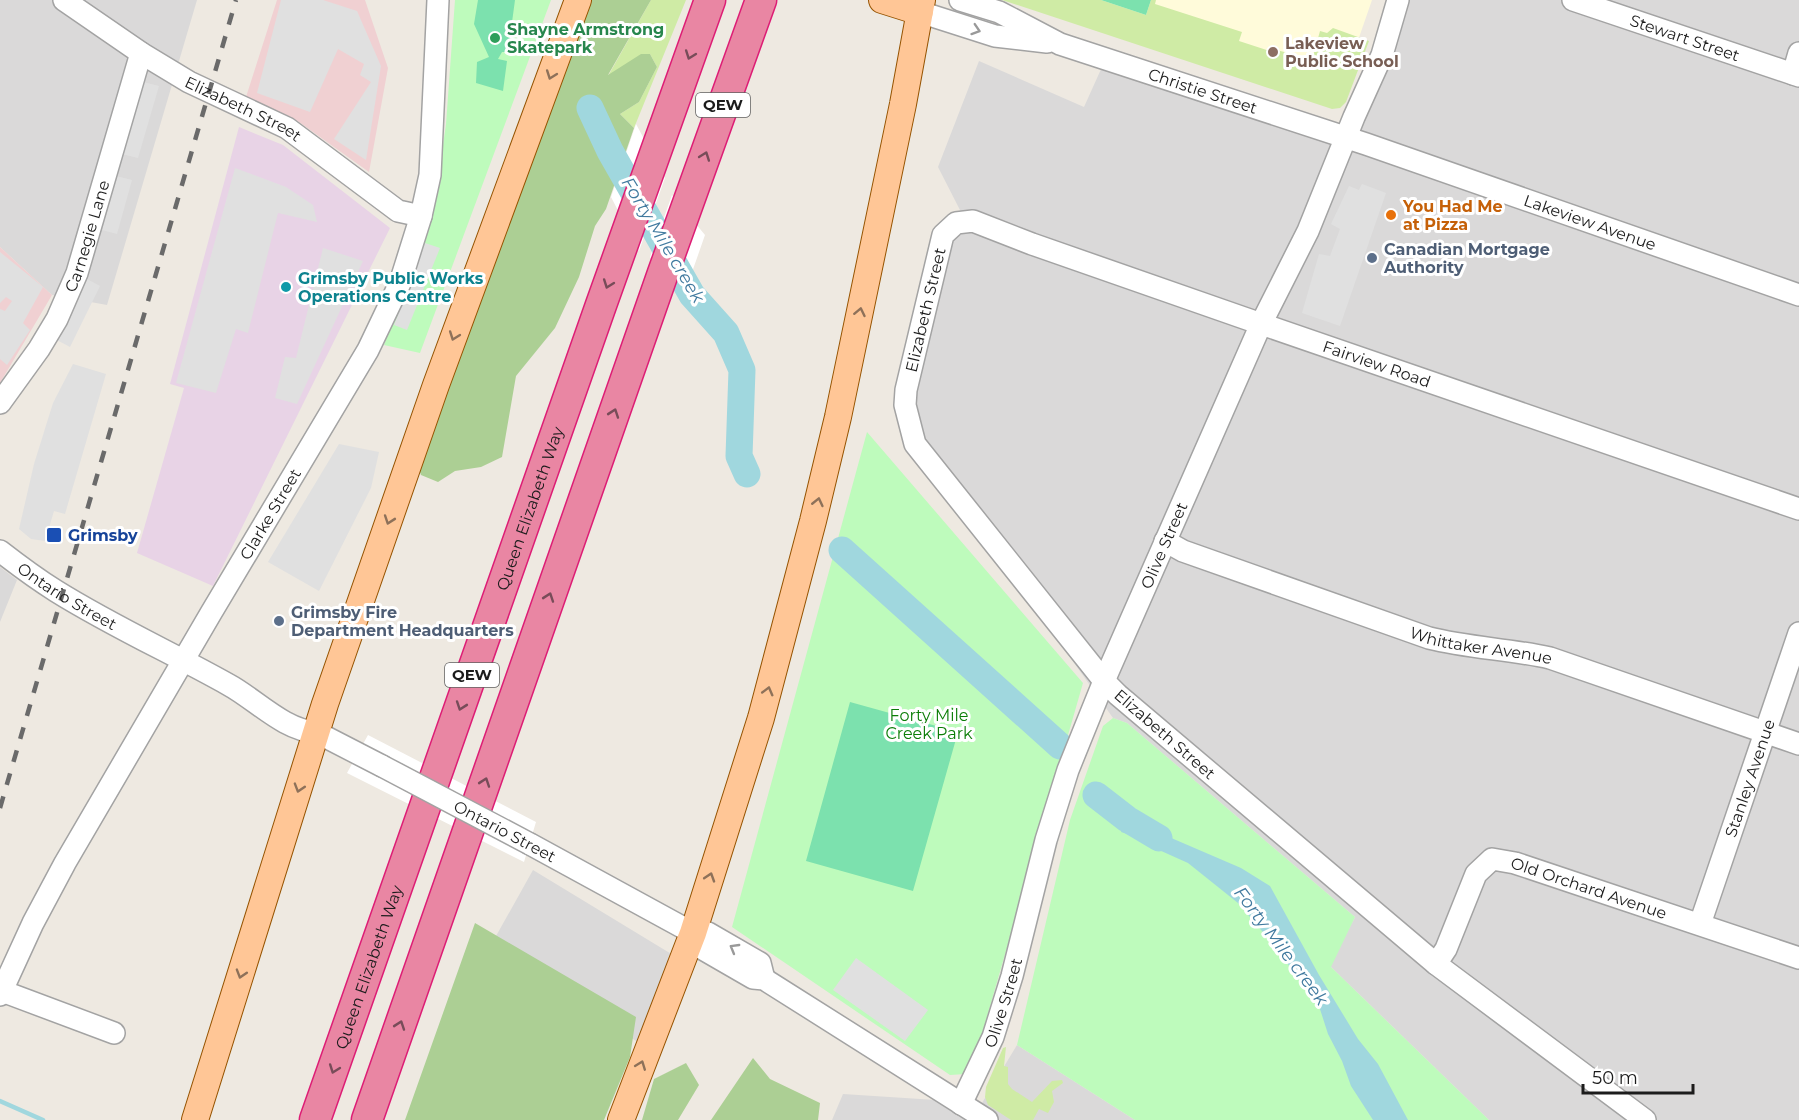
<svg xmlns="http://www.w3.org/2000/svg" width="1799" height="1120" font-family="Montserrat,sans-serif">
	<rect width="100%" height="100%" fill="#eee9e1"/>
	<path fill="#dad9d9" d="M0,0h197l-90,305 -55,-10 -52,-48z
		M1403,0h396v1120h-310l-159,-154 25,-49 -228,-194 -14,-5 -203,-287 2,-60 49,-159 -23,-45 41,-106 105,46 18,-40 251,67z
		M0,567l17,13 -17,42z
		M533,870l140,85 -35,87 -152,-88z
		M1017,1045l118,75h-303l11,-26 139,9z"/>
	<path fill="#f0d0d2" d="M277,0h88l23,68 -19,104 -70,-50 -53,-25z
		M0,247l52,48 -52,88z"/>
	<path fill="#e8d3e6" d="M239,127l44,18 107,83 -177,358 -76,-33 47,-165 -14,-4z"/>
	<path fill="#fffbda" d="M1047,0h325l-36,104z"/>
	<path fill="#cfeba5" d="M651,0h35l-52,128 -14,-14 19,-12 18,-35 -7,-13 -42,22z
		M1002,0h99l45,15 5,-15h5l-1,4 87,28 -3,9 37,12 1,-3 35,10 8,-29 7,2 6,-5 36,13 -23,61 -6,6 -8,1z
		M1006,1047l-2,19 4,1v17l4,5 20,13 20,-21 10,-1 1,3 -11,8 2,11 -6,11 -9,-4 -6,11h-22l-23,-15 -3,-8 1,-10 17,-39z"/>
	<path fill="#accf94" d="M588,0h63l-43,75 33,-21h9l7,13 -18,35 -19,12 14,14 -28,81 -11,17 -16,51 -24,51 -39,48 -14,81 -21,10 -26,4 -17,11 -17,-7 -3,-8z
		M475,923l161,94 -6,40 -26,63h-199z
		M753,1058l17,21 50,24 -2,17h-107z
		M686,1063l13,22 -21,35h-36l12,-41z"/>
	<path fill="#befbbc" d="M455,0h96l-131,353 -36,-8 49,-129 13,-92z
		M867,432l216,251 -94,327 -10,36 -13,28 -16,1 -218,-148z
		M1113,718l14,5 228,194 -24,50 158,153h-354l-118,-75 53,-225 33,-94z"/>
	<path fill="#7ce1ae" d="M478,0h37l-7,52h-6l-4,7 9,2 -4,30 -27,-8 1,-21 12,-5 -15,-33z
		M1101,0h50l-5,15z
		M850,702l108,30 -45,159 -107,-30z"/>
	<path fill="#e0e0e0" d="M281,0h42l34,11 24,55 -15,94 -32,-21 37,-57 -11,-7 4,-11 -26,-15 -28,63 -53,-19z
		M143,82l16,4 -21,72 -16,-4z
		M235,168l51,19 27,18 4,17 -39,-9 -30,120 -12,-4 -20,64 -40,-10z
		M116,176l16,4 -15,54 -15,-4z
		M1362,184l24,9 -46,133 -38,-13 17,-59 11,2 10,-27 -9,-5 18,-38 10,4z
		M425,243l15,5 -33,82 -13,-5z
		M323,248l40,13 -66,143 -22,-6 10,-41 11,1z
		M0,252l43,35 -20,36 7,7 -23,35 -7,-6v-50l5,2 7,-10 -6,-4 -6,6z
		M87,279l13,7 -30,61 -17,-9 19,-30z
		M73,364l33,10 -41,140 -11,-3 -9,30 -14,-2 -12,-10 15,-65 19,-61z
		M339,444l40,8 -8,36 -52,103 -51,-29z
		M856,958l72,52 -23,31 -72,-51z"/>
	<path fill="#a0d7de" d="M1132,809l9,4 14,18 86,37 29,18 49,89 39,64 20,25 30,56h-35l-22,-34 -9,-25 -14,-27 -9,-28 -46,-62 -35,-41 -50,-40 -29,-13 -18,-12 -20,-6z"/>
	<path fill="#fff" d="M636,124l29,54 -26,73 -28,-54z
		M672,195l33,40 -22,63 -33,-41z
		M368,735l168,87 -12,40 -177,-89z"/>
	<g fill="none" stroke-linecap="round" stroke-linejoin="round">
		<path stroke="#a0d7de" stroke-width="4.5" d="M0,1101l43,19"/>
		<path stroke="#a0d7de" stroke-width="27" d="M590,108l20,43 82,144 34,38 16,37 -3,86 8,18
			M842,550l218,196
			M1096,795l31,24 32,19"/>
		<defs>
			<g id="minor">
				<path id="s1" d="M64,0l77,53 48,29 98,46 111,83 23,5"/>
				<path id="s2" d="M960,0l39,12 61,32 306,100 433,151"/>
				<path id="s3" d="M1573,0l226,76"/>
				<path d="M920,12l75,24 52,6"/>
				<path d="M1793,74l6,-21"/>
				<path id="s4" d="M0,403l39,-54 18,-30 20,-46 64,-220"/>
				<path id="s5" d="M1165,541l18,10 246,87c40,10 81,11 121,20l249,86"/>
				<path id="s6" d="M0,551c18,14 37,28 56,40 56,35 116,62 173,94 26,14 56,46 87,47l66,34"/>
				<path d="M530,844l163,89h15l52,30 4,16"/>
				<path id="s7" d="M1700,924l99,-291"/>
				<path d="M693,933l8,15 52,30 11,1 223,141"/>
				<path id="s8" d="M1436,964l10,-15 30,-75 16,-15 23,4 284,95"/>
				<path d="M2,991l112,42"/>
				<path id="s9" d="M0,995l33,-72 32,-60 146,-250 157,-263 32,-67 21,-67 9,-41 8,-175"/>
				<path id="s10" d="M961,1104l32,-67 19,-61 34,-136 22,-70 36,-89 157,-357 47,-93 46,-114 28,-62 16,-55"/>
				<path id="s11" d="M1645,1120l-209,-156 -318,-269 -14,-14 -189,-237 -10,-39 1,-15 37,-155 13,-12 17,-2 59,23 212,74 555,191"/>
			</g>
			<path id="major" d="M882,0l38,12
				M195,1120l130,-416 111,-319 142,-385
				M621,1120l72,-187 68,-215 52,-197 25,-104 65,-313 19,-104"/>
			<g id="highway">
				<path id="s12" d="M315,1120l286,-815 109,-305"/>
				<path d="M367,1120l296,-847 98,-273"/>
			</g>
		</defs>
		<use href="#minor" stroke="#a3a3a3" stroke-width="24"/>
		<use href="#major" stroke="#955300" stroke-width="28"/>
		<use href="#highway" stroke="#dd1d75" stroke-width="33"/>
		<use href="#minor" stroke="#fff" stroke-width="21"/>
		<use href="#major" stroke="#ffc696" stroke-width="26"/>
		<use href="#highway" stroke="#e986a3" stroke-width="30"/>
		<path stroke="#6a6a6a" stroke-width="4.5" stroke-dasharray="12 12" stroke-linecap="butt" d="M0,808l236,-808"/>
		<defs>
			<path id="minor-bridge" d="M382,766l148,78"/>
		</defs>
		<use href="#minor-bridge" stroke="#a3a3a3" stroke-width="24" stroke-linecap="butt"/>
		<use href="#minor-bridge" stroke="#fff" stroke-width="21"/>
	</g>
	<defs><path id="oneway-chevron" d="M-2-3.5L2.5 0L-2 3.5" fill="none" stroke-width="1.6" stroke-linecap="round" stroke-linejoin="round" transform="scale(1.5)"/></defs>
	<g stroke="#999">
		<use href="#oneway-chevron" transform="translate(976 30) rotate(18)"/>
		<use href="#oneway-chevron" transform="translate(734 948) rotate(-150)"/>
	</g>
	<g stroke="#784c59">
		<use href="#oneway-chevron" transform="translate(690 55) rotate(110)"/>
		<use href="#oneway-chevron" transform="translate(705 156) rotate(-70)"/>
		<use href="#oneway-chevron" transform="translate(608 284) rotate(110)"/>
		<use href="#oneway-chevron" transform="translate(614 413) rotate(-71)"/>
		<use href="#oneway-chevron" transform="translate(549 597) rotate(-71)"/>
		<use href="#oneway-chevron" transform="translate(461 706) rotate(109)"/>
		<use href="#oneway-chevron" transform="translate(485 782) rotate(-71)"/>
		<use href="#oneway-chevron" transform="translate(400 1025) rotate(-71)"/>
		<use href="#oneway-chevron" transform="translate(334 1069) rotate(110)"/>
	</g>
	<g stroke="#8e7159">
		<use href="#oneway-chevron" transform="translate(551 75) rotate(110)"/>
		<use href="#oneway-chevron" transform="translate(860 312) rotate(-78)"/>
		<use href="#oneway-chevron" transform="translate(454 336) rotate(110)"/>
		<use href="#oneway-chevron" transform="translate(818 502) rotate(-77)"/>
		<use href="#oneway-chevron" transform="translate(389 520) rotate(109)"/>
		<use href="#oneway-chevron" transform="translate(768 691) rotate(-75)"/>
		<use href="#oneway-chevron" transform="translate(299 788) rotate(107)"/>
		<use href="#oneway-chevron" transform="translate(710 877) rotate(-72)"/>
		<use href="#oneway-chevron" transform="translate(241 974) rotate(107)"/>
		<use href="#oneway-chevron" transform="translate(641 1065) rotate(-69)"/>
	</g>
	<circle fill="#2e9e5b" stroke="#fff" stroke-width="2" cx="495" cy="38" r="6"/>
	<circle fill="#8d6e63" stroke="#fff" stroke-width="2" cx="1273" cy="52" r="6"/>
	<circle fill="#e8710a" stroke="#fff" stroke-width="2" cx="1391" cy="215" r="6"/>
	<g fill="#5c6f8a" stroke="#fff" stroke-width="2">
		<circle cx="1372" cy="258" r="6"/>
		<circle cx="279" cy="621" r="6"/>
	</g>
	<circle fill="#0f9aa8" stroke="#fff" stroke-width="2" cx="286" cy="287" r="6"/>
	<rect fill="#1a4fb4" stroke="#fff" stroke-width="2" x="46" y="527" width="16" height="16" rx="3"/>
	<g text-anchor="middle" stroke-width="6" stroke-linejoin="round" paint-order="stroke">
		<g fill="#fff" stroke="#606060" stroke-width="1.5">
			<rect x="696" y="93" width="54" height="24" rx="4.5"/>
			<rect x="445" y="663" width="54" height="24" rx="4.5"/>
		</g>
		<g font-size="15" font-weight="bold" fill="#1c1c1c">
			<text x="723" y="110">QEW</text>
			<text x="472" y="680">QEW</text>
		</g>
		<g font-size="16" font-weight="bold" fill="#27864d" stroke="#fff" text-anchor="start">
			<text x="507" y="35">Shayne Armstrong<tspan x="507" dy="18">Skatepark</tspan></text>
		</g>
		<g font-size="16" fill="#1c1c1c" stroke="#fff">
			<text dy="6" stroke="none"><textPath href="#s3" startOffset="118">Stewart Street</textPath></text>
			<text dy="6" stroke="none"><textPath href="#s2" startOffset="260">Christie Street</textPath></text>
			<text dy="6" stroke="none"><textPath href="#s1" startOffset="210">Elizabeth Street</textPath></text>
			<text dy="6" stroke="none"><textPath href="#s2" startOffset="669">Lakeview Avenue</textPath></text>
			<text dy="6" stroke="none"><textPath href="#s4" startOffset="190">Carnegie Lane</textPath></text>
			<text dy="6" stroke="none"><textPath href="#s11" startOffset="1138">Elizabeth Street</textPath></text>
			<text dy="6" stroke="none"><textPath href="#s11" startOffset="1678">Fairview Road</textPath></text>
			<text dy="6" stroke="none"><textPath href="#s12" startOffset="648">Queen Elizabeth Way</textPath></text>
			<text dy="6" stroke="none"><textPath href="#s9" startOffset="552">Clarke Street</textPath></text>
			<text dy="6" stroke="none"><textPath href="#s10" startOffset="596">Olive Street</textPath></text>
			<text dy="6" stroke="none"><textPath href="#s6" startOffset="81">Ontario Street</textPath></text>
			<text dy="6" stroke="none"><textPath href="#s5" startOffset="334">Whittaker Avenue</textPath></text>
			<text transform="translate(1165 734) rotate(41)" y="6">Elizabeth Street</text>
			<text dy="6" stroke="none"><textPath href="#s7" startOffset="154">Stanley Avenue</textPath></text>
			<text transform="translate(505 831) rotate(28)" y="6">Ontario Street</text>
			<text dy="6" stroke="none"><textPath href="#s8" startOffset="222">Old Orchard Avenue</textPath></text>
			<text dy="6" stroke="none"><textPath href="#s12" startOffset="162">Queen Elizabeth Way</textPath></text>
			<text dy="6" stroke="none"><textPath href="#s10" startOffset="110">Olive Street</textPath></text>
		</g>
		<g font-size="16" font-weight="bold" fill="#785e54" stroke="#fff" text-anchor="start">
			<text x="1285" y="49">Lakeview<tspan x="1285" dy="18">Public School</tspan></text>
		</g>
		<g font-size="16" font-weight="bold" fill="#c56008" stroke="#fff" text-anchor="start">
			<text x="1403" y="212">You Had Me<tspan x="1403" dy="18">at Pizza</tspan></text>
		</g>
		<g font-size="16" font-weight="bold" fill="#4e5e75" stroke="#fff" text-anchor="start">
			<text x="1384" y="255">Canadian Mortgage<tspan x="1384" dy="18">Authority</tspan></text>
			<text x="291" y="618">Grimsby Fire<tspan x="291" dy="18">Department Headquarters</tspan></text>
		</g>
		<g font-size="16" font-weight="bold" fill="#0d838f" stroke="#fff" text-anchor="start">
			<text x="298" y="284">Grimsby Public Works<tspan x="298" dy="18">Operations Centre</tspan></text>
		</g>
		<g font-size="16" font-weight="bold" fill="#164399" stroke="#fff" text-anchor="start">
			<text x="68" y="541">Grimsby</text>
		</g>
		<g font-size="16" fill="#0b7d07" stroke="#fff">
			<text x="929" y="721">Forty Mile<tspan x="929" dy="18">Creek Park</tspan></text>
		</g>
		<g font-size="18" font-style="italic" fill="#417a9f" stroke="#fff">
			<text transform="translate(663 240) rotate(59)" y="6">Forty Mile creek</text>
			<text transform="translate(1281 946) rotate(53)" y="6">Forty Mile creek</text>
		</g>
	</g>
	<path d="M1583 1084v9h110v-9" fill="none" stroke="#1c1c1c" stroke-width="3"/>
	<text x="1592" y="1084" font-size="18" fill="#1c1c1c" stroke="#ffffff" stroke-width="4.5" paint-order="stroke">50 m</text>
</svg>
